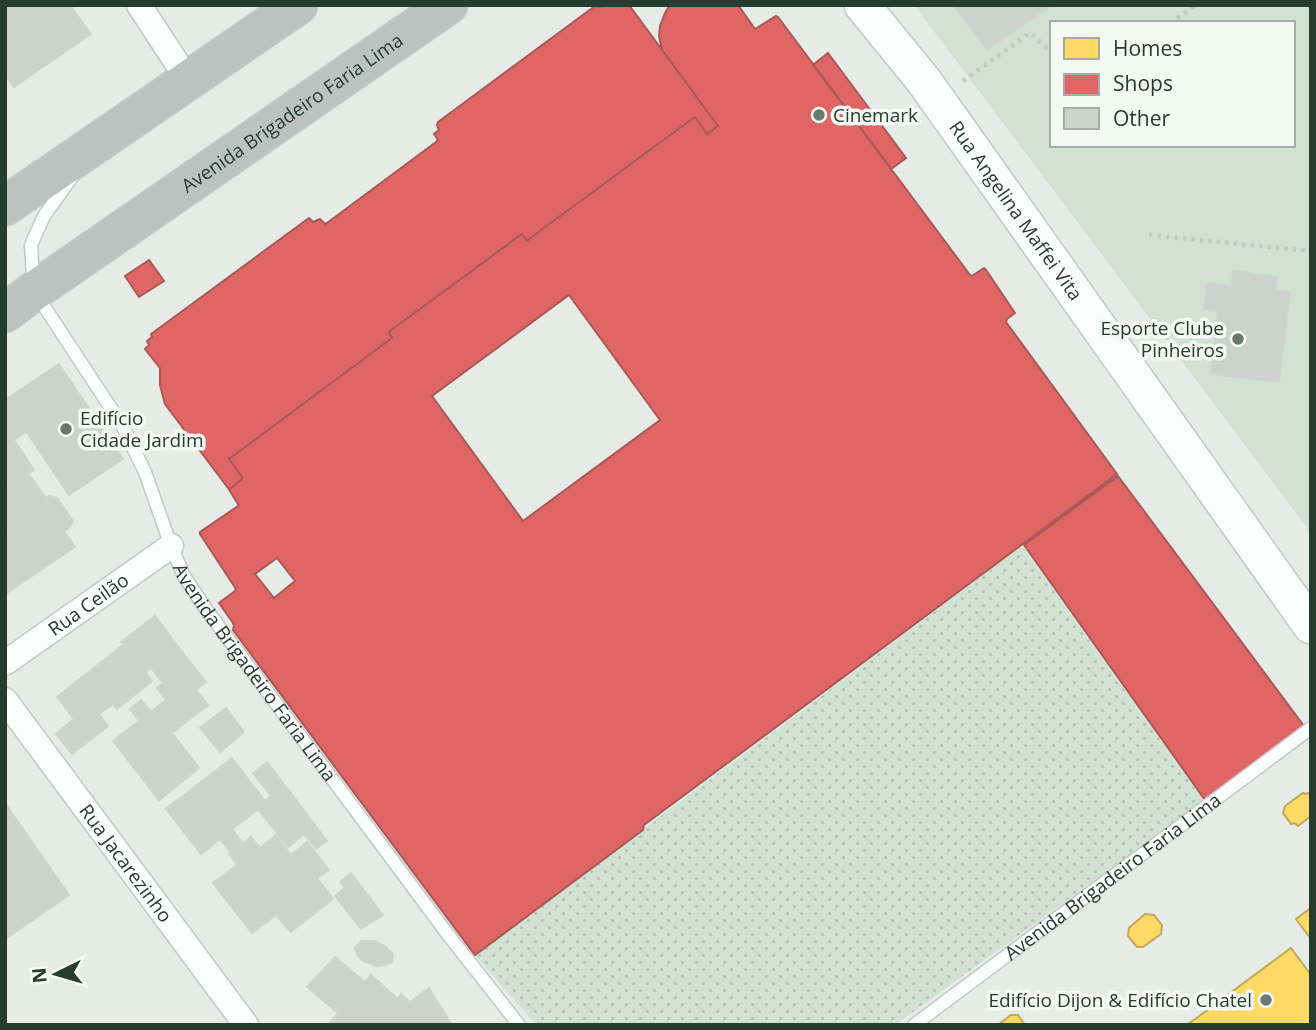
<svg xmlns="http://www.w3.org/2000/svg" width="1316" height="1030" font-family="'Open Sans',sans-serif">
	<defs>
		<pattern id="garden-dots" width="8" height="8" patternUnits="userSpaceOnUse" patternTransform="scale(1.75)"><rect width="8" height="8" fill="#d1e2d3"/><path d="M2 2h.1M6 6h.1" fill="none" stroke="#b3c3b6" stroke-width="1.8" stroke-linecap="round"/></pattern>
	</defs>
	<rect width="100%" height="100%" fill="#e6ebe8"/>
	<path fill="url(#garden-dots)" d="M1022,546l182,255 -309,224h-359l-61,-70z"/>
	<path fill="#d1e2d3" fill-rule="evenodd" d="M914,5h397v528l-342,-455zM1052,23h241v122h-241z"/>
	<path fill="#ffd966" stroke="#beaa56" stroke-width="2" d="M1303,793l2,1 4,-1 2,3v20l-13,10 -3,-3 -4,1 -8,-11 2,-7z
		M1311,908v31l-15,-20z
		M1145,914l9,1 8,10 -1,9 -18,13h-6l-9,-11 1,-8z
		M1291,948l20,27 -1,50h-123z
		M1011,1015h7l7,10h-27z"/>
	<path fill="#e06666" stroke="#a85956" stroke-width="2" fill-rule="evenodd" d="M603,5h26l89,121 -11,8 -12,-17 -3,2 -163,120 -2,2 -5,-7 -132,97 -1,2 3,5 -163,121 13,18 -1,3 -11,9 -2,-1 -63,-84 -5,-19v-17l-15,-19 4,-4 -2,-4 5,-4 -1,-3 158,-116 4,4 7,-3 5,5 2,-1 109,-81 2,-2 -4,-6 5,-4 -2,-5 1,-3 157,-116 5,1z
		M670,5h68l17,24 21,-13 2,1 192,258 2,1 12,-8 2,2 29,43 -8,6 -1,3 111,152 -473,351 -1,5 -168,125 -242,-325 1,-4 -1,-3 -14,-20 16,-12 1,-2 -36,-55v-2l38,-26v-2l-10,-16 2,1 11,-9 1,-3 -13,-18 163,-121 -3,-5 1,-2 132,-97 5,7 2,-2 163,-120 3,-2 12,17 11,-8 -56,-76 -3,-14 1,-10 5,-13zM569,295l91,125 -137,101 -91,-125zM277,558l18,23 -21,17 -19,-24z
		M828,53l78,105 -15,11 -78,-104z
		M149,260l15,21 -25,16 -14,-21z
		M1118,476l186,250 -99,74 -181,-255z"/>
	<path fill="#cdd2cf" stroke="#cfd4d1" stroke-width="2" d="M5,5h65l21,29 -77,53 -9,-12z
		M953,5h99l-65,45z
		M1233,271l44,6 -2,13 15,2 -11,90 -68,-8 7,-63 -14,-1 3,-27 25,3z
		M59,364l64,95 -54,36 -43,-64 6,-4 -21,-31z
		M11,396l21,31 -18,13 20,30 -29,19v-89z
		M28,473l21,30 -44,29v-43z
		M48,496l9,2 16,23 -3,6 -6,4 11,16 -70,47v-62l44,-29 -4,-5z
		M155,616l35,46 -27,21 -12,-15 -6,4 7,9 -35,28 -4,-5 -14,10 9,12 -36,28 -16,-20 18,-15 -17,-22 66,-52 -2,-3z
		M190,662l16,20 -10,8 12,15 -36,28 27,35 -40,32 -46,-59 26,-20 -9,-12 11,-9 10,12 15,-12 -9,-12z
		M226,708l18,24 -24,20 -20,-24z
		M232,758l33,43 6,-5 -18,-23 14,-11 30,39 -28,22 -11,-14 -26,20 11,14 -12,10 -11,-14 -19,15 -35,-45z
		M297,801l30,40 -11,8 -12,-15 -16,13 -19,-24z
		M5,803l64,92 -64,44z
		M276,835l15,20 16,-13 22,28 -12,8 16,21 -42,33 -15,-17 -24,18 -39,-50 24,-18 -8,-11 22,-17 9,11z
		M351,873l32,42 -22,14 -26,-33 10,-8 -5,-6z
		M361,941h13l11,5 8,8 -1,8 -7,3 -8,1 -14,-5 -5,-5 -3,-8z
		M335,957l30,25 6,-7 27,24 3,-5 9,8 19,-14 23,37h-39l-3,-3 -3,3h-79l10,-12 -31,-26z"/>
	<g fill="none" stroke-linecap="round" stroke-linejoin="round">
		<defs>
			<g id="lane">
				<path id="s1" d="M72,177l-28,39 -13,29 3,46 88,134 23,47 26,74 13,30 22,33 240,323 73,93"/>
				<path id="s2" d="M914,1025l397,-297"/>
			</g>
			<g id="street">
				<path d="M139,5l49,75"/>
				<path id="s3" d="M5,663l166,-117"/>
				<path id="s4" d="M5,700l241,325"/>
			</g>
			<g id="secondary">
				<path id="s5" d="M862,5l62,76 387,545"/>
			</g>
			<g id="highway">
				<path d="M5,206l293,-201"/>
				<path id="s6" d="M5,313l29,-22 414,-286"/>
			</g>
		</defs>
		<use href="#lane" stroke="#c3c8c5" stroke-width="15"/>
		<use href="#street" stroke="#c3c8c5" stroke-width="27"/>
		<use href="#secondary" stroke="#c2c8c5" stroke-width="38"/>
		<use href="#highway" stroke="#c3c9c6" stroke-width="41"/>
		<path stroke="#c3cac6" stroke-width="4.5" stroke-dasharray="3.5 5" stroke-linecap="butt" d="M1170,23l26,-18
			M963,81l67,-48 22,19
			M1149,235l162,16"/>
		<use href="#lane" stroke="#fbfcfc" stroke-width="12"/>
		<use href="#street" stroke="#fbfcfc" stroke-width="24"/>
		<use href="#secondary" stroke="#fbfcfc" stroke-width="35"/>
		<use href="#highway" stroke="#bcc2bf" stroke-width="38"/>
	</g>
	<g fill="#697971" stroke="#f5f9f6" stroke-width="2.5">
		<circle cx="819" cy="115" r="7"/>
		<circle cx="1238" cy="339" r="7"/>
		<circle cx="66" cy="429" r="7"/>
		<circle cx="1266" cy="1000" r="7"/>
	</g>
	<g text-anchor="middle" stroke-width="7" stroke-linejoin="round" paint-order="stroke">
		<g font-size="19" fill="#263c31" stroke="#f5f9f6">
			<text dy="7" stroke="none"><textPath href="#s6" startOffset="350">Avenida Brigadeiro Faria Lima</textPath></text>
			<text dy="7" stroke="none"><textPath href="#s5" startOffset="257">Rua Angelina Maffei Vita</textPath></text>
			<text dy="7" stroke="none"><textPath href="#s3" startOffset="102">Rua Ceilão</textPath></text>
			<text dy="7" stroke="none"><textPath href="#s1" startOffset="569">Avenida Brigadeiro Faria Lima</textPath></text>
			<text dy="7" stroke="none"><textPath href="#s4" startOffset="203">Rua Jacarezinho</textPath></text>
			<text dy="7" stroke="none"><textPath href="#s2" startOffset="248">Avenida Brigadeiro Faria Lima</textPath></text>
		</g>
		<g font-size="19" fill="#263c31" stroke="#f5f9f6" text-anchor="start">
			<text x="833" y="122">Cinemark</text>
			<text x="1224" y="335" text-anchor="end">Esporte Clube<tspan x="1224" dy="22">Pinheiros</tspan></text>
			<text x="80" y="425">Edifício<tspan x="80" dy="22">Cidade Jardim</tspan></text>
			<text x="1252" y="1007" text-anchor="end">Edifício Dijon &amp; Edifício Chatel</text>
		</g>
	</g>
	<rect width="1316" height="1030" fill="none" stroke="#263c31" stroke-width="14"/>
	<rect x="1050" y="21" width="245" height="126" fill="#f5f9f6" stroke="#a2ada7" stroke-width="2"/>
	<rect x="1064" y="38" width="35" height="21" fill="#ffd966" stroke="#a2ada7" stroke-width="2"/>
	<text x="1113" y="56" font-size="21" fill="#263c31">Homes</text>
	<rect x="1064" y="74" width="35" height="21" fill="#e06666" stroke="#a2ada7" stroke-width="2"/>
	<text x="1113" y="91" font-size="21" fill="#263c31">Shops</text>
	<rect x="1064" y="108" width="35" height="21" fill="#cdd2cf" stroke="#a2ada7" stroke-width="2"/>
	<text x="1113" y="126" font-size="21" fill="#263c31">Other</text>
	<g transform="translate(56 974) rotate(265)" stroke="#f5f9f6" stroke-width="5" paint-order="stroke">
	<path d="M0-5L12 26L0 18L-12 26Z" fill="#263c31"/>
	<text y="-10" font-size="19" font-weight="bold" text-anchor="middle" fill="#263c31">N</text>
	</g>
</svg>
